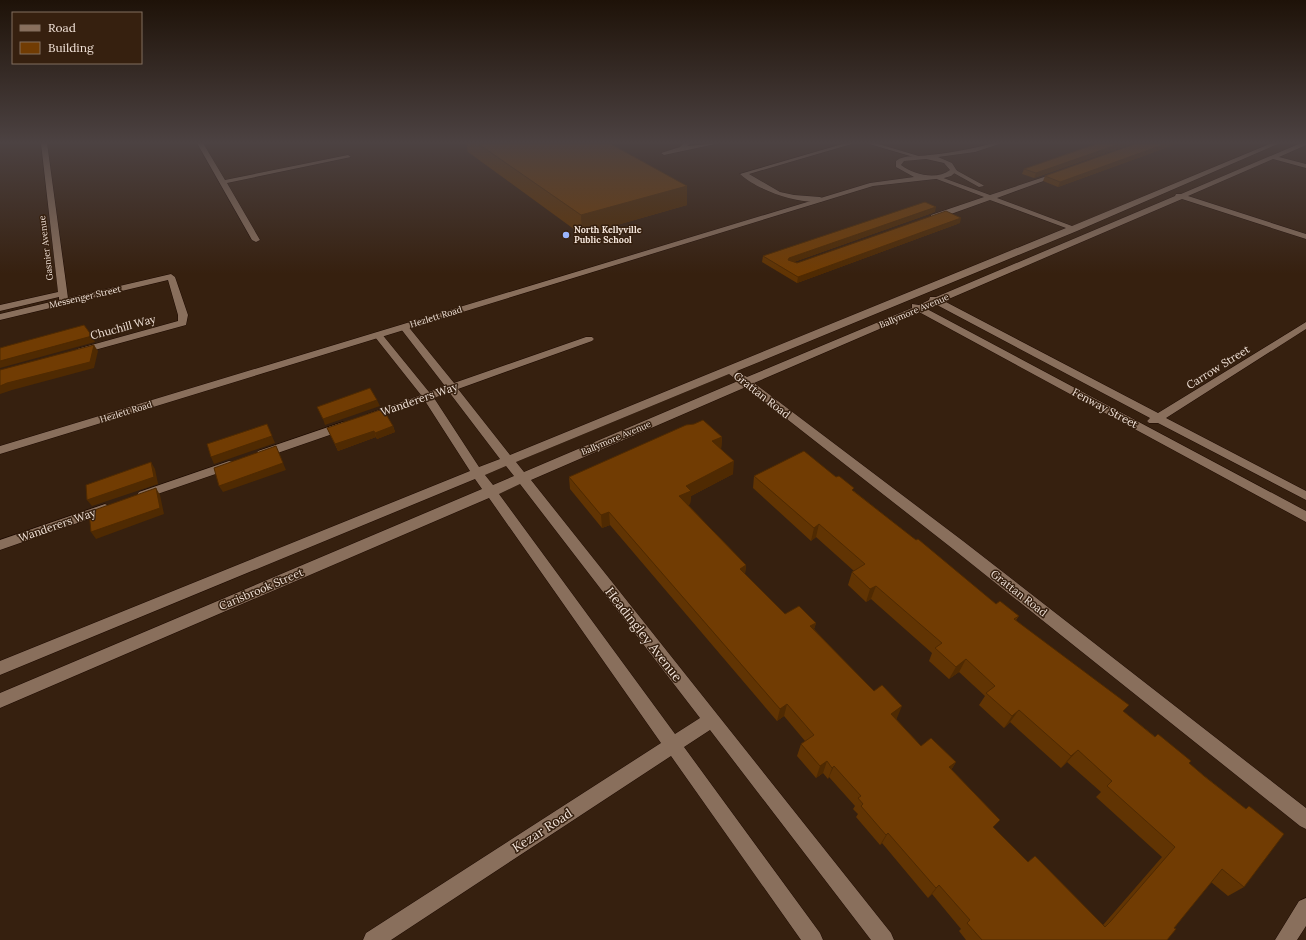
<svg xmlns="http://www.w3.org/2000/svg" width="1306" height="940" font-family="Lora,serif">
	<rect width="100%" height="100%" fill="#36200f"/>
	<g fill="none" stroke-linecap="round" stroke-linejoin="round">
		<defs>
			<path id="minor" d="M41,143h6l21,155 103,-24 4,3 13,38 -2,10 -106,29 -5,-3 2,-2 101,-28v-6l-10,-35 -168,40v-6l59,-14v-3l-59,14v-6l58,-13z
				M197,143h6l22,37 123,-25 3,2 -124,26 33,57 -4,2 -4,-2z
				M684,143h8l-5,3 33,-3 -56,12 -3,-2 19,-6z
				M846,143h9l-106,31 31,18 14,3 26,2 4,2 -1,2c-24,4 -66,-11 -83,-27z
				M866,143h9l47,14 -5,1z
				M1272,143h8l-203,88 -340,140 10,6 165,-69v-4l7,1 10,-5 1,-3h6l239,-101 1,-2h5l120,-51h5v2l-27,12 27,7v4l-33,-9 -85,37 118,38v5l-124,-40 -238,102 214,112 148,-91v7l-140,89 140,73v9l-148,-77h-9l-2,-2 3,-3 -213,-113 -10,4 379,202v11l-387,-210 -165,71 209,158 343,267v21l-6,-3 -347,-277 -207,-162 -215,93 360,453 3,7h-23l-161,-210 -26,17 136,186 3,7h-22l-130,-184 -280,184h-28l3,-7 295,-190 -172,-245 -489,210v-15l482,-204 -7,-10 -475,196v-14l470,-190 -45,-70 -52,18h-8l-2,-2 2,-2 56,-20 -46,-58v-4h6l48,59 16,-6 -44,-57v-4h6l47,58 132,-46h6l2,2 -2,2 -134,48 52,66 556,-227 -76,-28 -53,19h-6v-4l53,-18 -50,-19v-2h4l52,19 66,-22h4v2l-63,23 75,28zM729,374l9,7 -214,91 -8,-10zM449,392l51,67 -21,8 -45,-69zM506,466l8,10 -21,9 -8,-10zM520,484l180,234 -25,16 -176,-240z
				M954,169l29,16 1,1 -5,1 -27,-15v-2z
				M343,422l6,4 -2,3 -81,28h-8l-2,-3 2,-3z
				M229,461l4,1 2,3 -2,3 -90,31 -4,-1 -2,-3 2,-3z
				M105,504l4,2 2,3 -2,3 -109,38v-10z
				M1306,898v28l-9,14h-22l24,-39z"/>
			<path id="secondary" d="M993,143h9l-27,9 -37,5 14,6 5,8 -6,5 -7,2 -71,8 -873,268v-8l870,-263 44,-6 -18,-10v-6c8,-7 23,-4 33,-6 20,-2 43,-6 64,-12zM926,159l18,4 6,7c-13,10 -36,5 -49,-5l3,-4z"/>
		</defs>
		<use href="#minor" stroke="#1c0900" stroke-width="1"/>
		<use href="#secondary" stroke="#1c0900" stroke-width="1"/>
		<use href="#minor" fill="#896f5c" fill-rule="evenodd"/>
		<use href="#secondary" fill="#896f5c" fill-rule="evenodd"/>
	</g>
	<path fill="#613403" d="M466,143h143l78,62 -105,30 -114,-83z
		M1099,143h35l-100,35 -12,-4 2,-5z
		M1137,143h42l-121,44 -15,-6 2,-5z
		M935,212l-141,50 3,1 163,-40 -163,60 -35,-21 1,-6z
		M393,426l2,6 -18,7 -1,-2 -38,14 -11,-23z
		M722,437l-1,13 12,24 -42,22 -1,8 -2,1 58,60 -1,9 40,40 31,9 -2,6 83,89 -1,1 25,27 35,16 -5,8 43,58 34,34 75,63 59,-68 -66,-60 5,-5 -34,-30 -6,6 -51,-46 -6,6 -25,-23 6,-9 -26,-24 -10,7 -20,-18 3,-8 -61,-54 -5,3 -18,-17 4,-13 2,-1 -38,-34 -5,4 -58,-53 1,-12 100,15 142,113 23,12 -3,4 107,91 123,98 3,-3 -5,81 -16,9 -17,-14 -37,46 -7,12h-201l-7,-9 2,-2 -29,-35 -4,4 -46,-55 -2,2 -24,-28 2,-3 -5,-5 2,-3 -26,-29 -1,2 -5,-6 -7,5 -19,-22 4,-12 4,-3 -21,-25 -7,5 -167,-196 -8,3 -32,-39 -1,-12z"/>
	<path fill="#4f2a02" d="M1122,143h12l-100,35 2,-5z
		M1168,143h11l-121,44 2,-5z
		M687,186v19l-105,30 -1,-20z
		M936,207l-1,5 -147,52v-4l1,-2z
		M961,218l-1,5 -163,60 1,-6z
		M92,336l3,6 -95,26v-7z
		M94,345l4,6 -4,17 -82,22 -12,4v-8z
		M377,400l3,6 -55,19 -2,-6z
		M267,424l8,19 -61,21 -3,-7z
		M393,426l2,6 -18,7 -2,-6z
		M374,431l2,6 -38,14 -3,-7z
		M722,437l-1,12 -10,5 1,-13z
		M276,446l10,24 -63,22 -4,-6z
		M734,461l-1,13 -42,22 -1,8 -11,5v-13l7,-10z
		M151,462l4,7 3,15 -66,22 -5,-6z
		M156,488l4,7 4,19 -68,25 -5,-7z
		M609,512l1,13 -8,3 -1,-13z
		M819,524l-3,13 -5,4 3,-13z
		M746,565l-2,13 -4,-9z
		M876,586l-5,13 -5,3 4,-13z
		M816,623l-4,12 -2,-9z
		M966,659l-7,13 -10,7 7,-12z
		M787,704l-3,12 -7,5 3,-12z
		M902,706l-5,12 -11,8 5,-12z
		M1019,710l-9,12 -6,6 8,-12z
		M1078,750l-11,12 -6,6 10,-12z
		M827,761l-4,12 -7,5 4,-12z
		M956,762l-7,11v-6z
		M834,766l-5,11 -1,2 4,-11z
		M888,833l-6,10 -2,2 6,-10z
		M939,885l-7,9 -4,4 8,-10z"/>
	<path fill="#713c03" stroke="#4f2a02" d="M477,143h132l78,43 -106,29z
		M1099,143h23l-86,30 -12,-4z
		M1137,143h31l-108,39 -15,-6z
		M925,202l11,5 -147,51 -1,2 9,3 149,-52 15,7 -163,59 -35,-21z
		M84,325l8,11 -92,25v-13l7,-2z
		M94,345l-4,17 -83,21 -7,3v-16z
		M370,388l7,12 -54,19 -6,-12z
		M383,409l10,17 -18,7 -1,-2 -39,13 -8,-16z
		M703,420l19,17 -10,4 22,20 -48,25 5,5 -12,5 67,69 -6,4 45,45 14,-8 17,17 -6,3 64,65 8,-6 20,21 -11,8 30,32 10,-8 25,24 -7,5 51,53 -7,7 35,35 7,-6 70,71 5,-5 65,-75 -68,-61 5,-5 -34,-31 -7,6 -52,-46 -7,6 -26,-23 9,-7 -29,-27 -10,8 -21,-19 7,-5 -66,-57 -6,3 -18,-17 13,-8 -46,-40 -5,4 -60,-52 50,-25 32,26 3,-1 15,12 -2,2 64,50 2,-1 78,65 4,-3 19,15 -5,3 115,86 -6,6 32,26 3,-3 33,27 -2,2 15,13 42,33 3,-3 35,28 -40,53 -22,-18 -48,59 2,1 -9,11h-185l-15,-17 3,-3 -31,-35 -3,3 -48,-55 -2,2 -25,-29 2,-2 -5,-6 3,-2 -27,-30 -2,2 -5,-7 -7,5 -19,-22 13,-9 -27,-31 -7,5 -171,-197 -8,3 -32,-38 117,-52 8,-1z
		M267,424l5,12 -61,21 -4,-13z
		M276,446l7,17 -64,23 -5,-18z
		M151,462l3,15 -67,23 -1,-15z
		M156,488l4,20 -69,24 -2,-20z"/>
	<linearGradient id="sky" x2="0" y2="1"><stop stop-color="#1e1208"/><stop offset="0.52" stop-color="#4c4242"/><stop offset="1" stop-color="#4c4242" stop-opacity="0"/></linearGradient>
	<rect width="1306" height="274" fill="url(#sky)"/>
	<circle fill="#9ab5fd" stroke="#36200f" stroke-width="1.5" cx="566" cy="235" r="4"/>
	<g text-anchor="middle" stroke-width="3" stroke-linejoin="round" paint-order="stroke">
		<g font-size="9" font-weight="bold" fill="#f1e2d8" stroke="#36200f" text-anchor="start">
			<text x="574" y="233">North Kellyville<tspan x="574" dy="10">Public School</tspan></text>
		</g>
		<g font-size="9" fill="#f1e2d8" stroke="#36200f">
			<text transform="translate(46 248) rotate(-97)" y="3">Gasnier Avenue</text>
			<text transform="translate(85 297) rotate(-13)" y="3">Messenger Street</text>
			<text transform="translate(914 311) rotate(-23)" y="3">Ballymore Avenue</text>
			<text transform="translate(436 317) rotate(-17)" y="3">Hezlett Road</text>
			<text transform="translate(126 412) rotate(-17)" y="3">Hezlett Road</text>
			<text transform="translate(616 438) rotate(-23)" y="3">Ballymore Avenue</text>
		</g>
		<g font-size="11" fill="#f1e2d8" stroke="#36200f">
			<text transform="translate(123 327) rotate(-15)" y="4">Chuchill Way</text>
			<text transform="translate(1218 367) rotate(-32)" y="4">Carrow Street</text>
			<text transform="translate(762 395) rotate(38)" y="4">Grattan Road</text>
			<text transform="translate(419 399) rotate(-19)" y="4">Wanderers Way</text>
			<text transform="translate(1105 408) rotate(28)" y="4">Fenway Street</text>
			<text transform="translate(57 525) rotate(-19)" y="4">Wanderers Way</text>
			<text transform="translate(261 589) rotate(-23)" y="4">Carisbrook Street</text>
			<text transform="translate(1019 593) rotate(38)" y="4">Grattan Road</text>
		</g>
		<g font-size="13" fill="#f1e2d8" stroke="#36200f">
			<text transform="translate(644 634) rotate(52)" y="5">Headingley Avenue</text>
			<text transform="translate(542 830) rotate(-33)" y="5">Kezar Road</text>
		</g>
	</g>
	<rect x="12" y="12" width="130" height="52" fill="#36200f" stroke="#816e5f"/>
	<rect x="20" y="25" width="20" height="6" fill="#896f5c" stroke="#816e5f"/>
	<text x="48" y="32" font-size="12" fill="#f1e2d8">Road</text>
	<rect x="20" y="42" width="20" height="12" fill="#713c03" stroke="#816e5f"/>
	<text x="48" y="52" font-size="12" fill="#f1e2d8">Building</text>
</svg>
